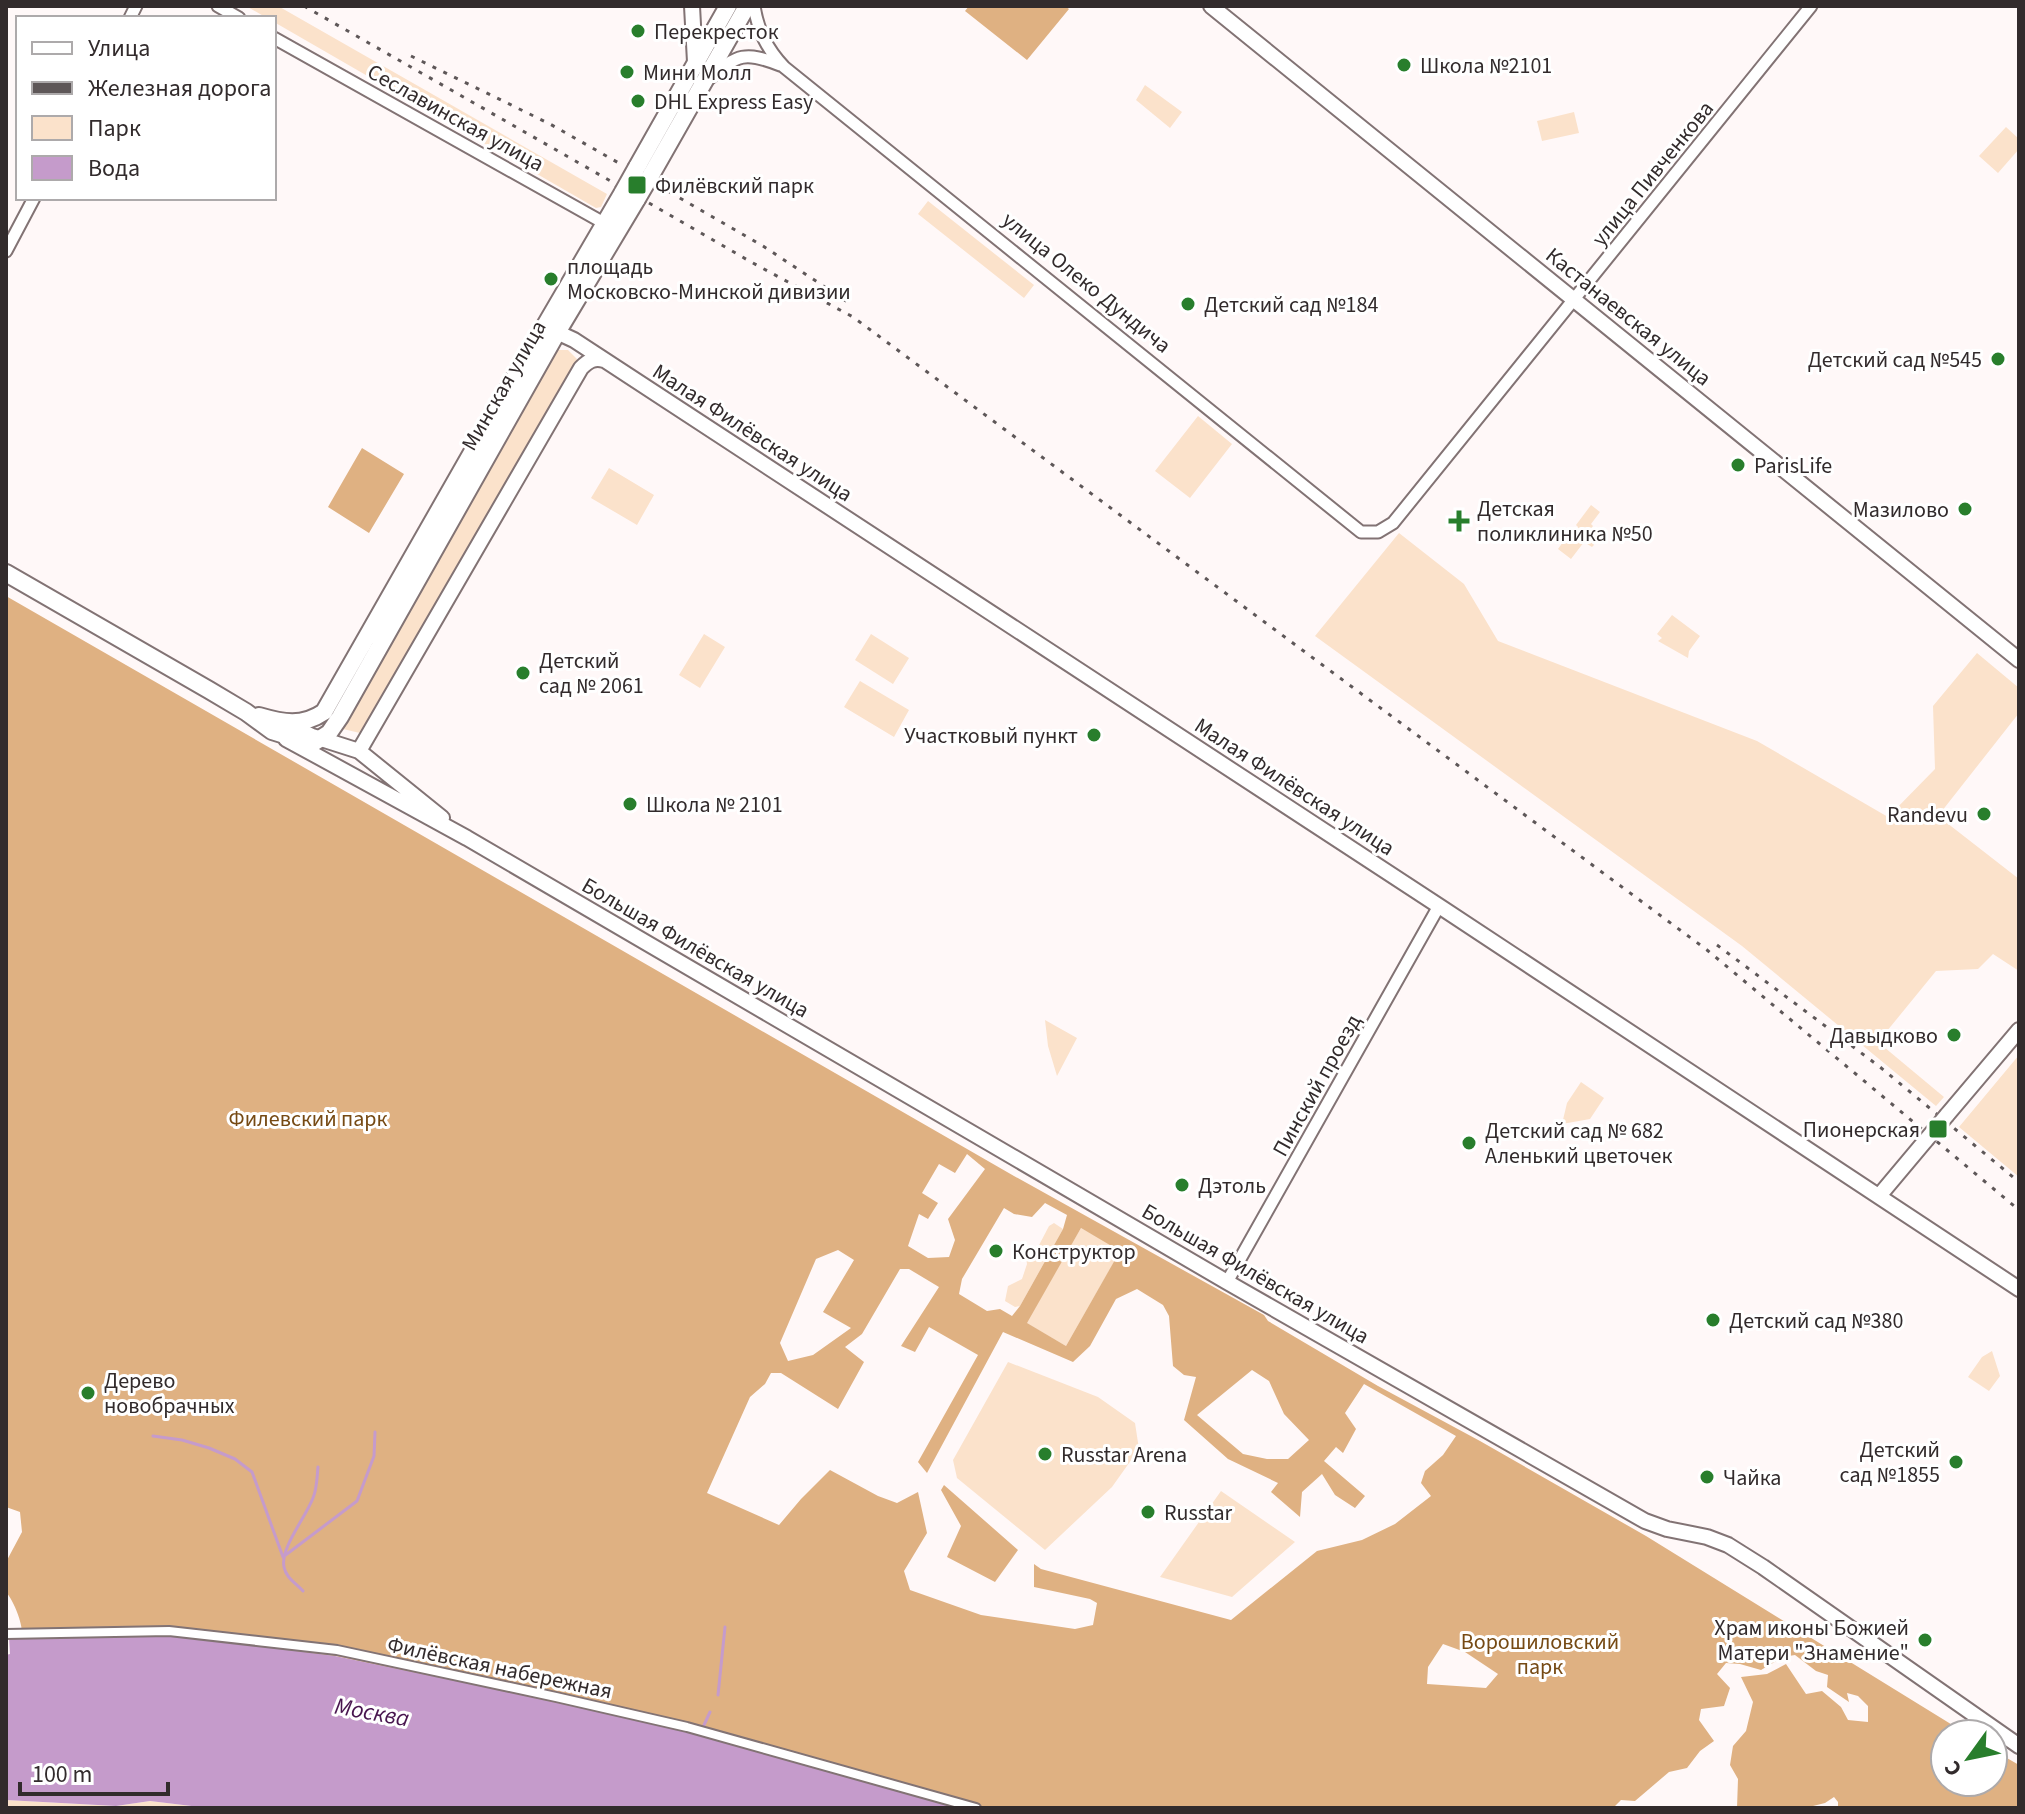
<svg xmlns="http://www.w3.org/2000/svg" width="2025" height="1814" font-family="'Source Sans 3',sans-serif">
	<rect width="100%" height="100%" fill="#fff8f8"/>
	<path fill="#fbe2cb" d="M246,6h32l329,188 -6,13 -5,1 -322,-186v-4h-7z
		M1145,85l37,27 -12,16 -34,-28z
		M1574,112l5,21 -37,8 -5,-20z
		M2006,127l13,12v10l-21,24 -19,-17z
		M928,201l106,84 -10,13 -106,-84z
		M556,350h12l9,9 -1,8 -216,366 -17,-4z
		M1198,416l34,28 -42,54 -35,-27z
		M609,468l45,27 -17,30 -46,-27z
		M1591,505l9,7 -9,12 2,2 -7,9 8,10 -2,2 -8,-5 -13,17 -13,-10 12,-17 3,1 5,-6 -2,-2z
		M1399,533l65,51 34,57 259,100 131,76 47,-48 -2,-63 44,-53 42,35v25l-81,103 81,63v92l-26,-17 -15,15 -42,2 -58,71 66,55 -8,9 -194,-160 -427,-310z
		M1672,615l28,21 -11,15 -1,7 -30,-17 4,-3 -5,-4z
		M704,634l21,13 -25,41 -21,-13z
		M871,634l38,24 -16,26 -38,-24z
		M860,681l49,29 -15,27 -50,-30z
		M1045,1020l32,18 -20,38 -9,-30z
		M2019,1055v122l-60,-50z
		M1581,1082l23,16 -14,21 -28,5 5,-21z
		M1054,1223l9,6 -43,77 -5,1 -10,-6 3,-15 14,-7 5,-15 -1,-7 11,-8 12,-23z
		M1081,1228l40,22 -55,96 -40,-23z
		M1992,1351l8,25 -11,15 -21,-14 14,-20z
		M1008,1362l90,35 37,26 4,26 -27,38 -67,63 -88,-72 -4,-18z
		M1221,1491l74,51 -63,55 -72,-20z
		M6,1800l110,6 34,-5 58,7h-202z"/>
	<path fill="#dfb182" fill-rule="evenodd" d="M969,6h96l4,3 -42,51 -62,-49z
		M362,448l42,26 -35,59 -41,-26z
		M6,596l1008,580 250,139 4,6 110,65 102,55 166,95 321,198h-22v48h48v-32l26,15v43h-181v-6l-4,-5 -9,6 -20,5h-68l1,-29 -8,-14 3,-19 13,-15 7,-29 -12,-25 26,-3 19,-10 20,30 16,-3 19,16 7,13 20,2v-16l-10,-10 -11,-3 2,9 -22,-15 1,-12 -12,-4 -21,-16 -12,2 -22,13 -21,-6 -14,-1 -9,11 13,14 -6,18 -23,3 -2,11 15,21 -14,10 -13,17 -18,4 -34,29 -14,-1 -6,6 3,2h-658l-260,-74 -365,-78 -192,-21 -121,-4c-1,-12 -9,-31 -16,-39v-30l16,-30 -2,-20 -14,-5zM967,1154l18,15 -37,50 7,21 -6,17 -21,1 -20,-12 11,-32 9,5 10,-16 -16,-10 17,-29 16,9zM1045,1203l22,12 -4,14 -43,77 -8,10 -12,-7 -13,2 -28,-17 3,-15 42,-71 10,6 18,3zM1081,1228l39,23 -54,95 -39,-23zM838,1250l16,10 -31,52 28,16 -38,27 -25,6 -8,-18 36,-84zM900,1269h9l30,18 -38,59 14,6 14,-25 49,28 -60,107 9,11 76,-141 70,30 17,-16 26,-47 21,-10 26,16 6,11 4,50 11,9 12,2 -12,43 44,39 50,24 -7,9 29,25 2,-25 20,-18 13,21 20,13 10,-12 -41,-35 12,-14 7,6 13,-24 -11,-16 19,-29 92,52 -13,19 -18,16 -4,12 10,13 -36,28 -33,16 -45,11 -86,69 -190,-51 -7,-5v23l56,12 7,4 -4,22 -18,4 -94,-14 -71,-25 -6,-19 23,-38 -9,-41 -21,11 -19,-7 -48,-26 -29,29 -22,26 -72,-32 43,-96 15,-13 6,-11h10l57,36 26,-47 -19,-15 17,-13zM1252,1370l17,11 15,33 25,26 -21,19h-21l-24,-5 -46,-39zM1443,1644l22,8 33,22 -12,14 -59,-4 1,-17z
		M944,1485l74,65 -23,32 -48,-25 14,-31 -20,-36z"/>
	<path fill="#c59bcb" d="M143,1635l38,1 154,20 121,25 244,53 260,74h-752l-58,-7 -34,5 -110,-6v-145l4,-1 -1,-17z"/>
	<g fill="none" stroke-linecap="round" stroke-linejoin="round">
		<path stroke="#c59bcb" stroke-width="3" d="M153,1436l29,4 27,8 26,11 17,13 31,85 74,-56 17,-45 1,-24
			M303,1591c-7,-8 -17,-13 -19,-24 -4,-19 22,-50 29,-69 4,-9 4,-21 5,-31
			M718,1695l7,-68
			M704,1725l6,-13"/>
		<defs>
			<path id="pedestrian" d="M6,1634l163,-3 168,19 219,47 131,30 289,81"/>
			<path id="minor" d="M218,6l21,12
				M754,6c4,25 13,43 30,61l577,465h17l15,-9 418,-517
				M130,18l6,-12
				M274,38l337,189
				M710,78c28,-24 35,-27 70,-13
				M6,251l28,-53
				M1227,1282l212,-376"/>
			<path id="tertiary" d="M692,6l3,56
				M1211,6l808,654
				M548,328l26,12 865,566 580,383
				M288,724l24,12 47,15 83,67
				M286,739l181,99 760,444 418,239 22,8 40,8 21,8 35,22 256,179
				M359,751l222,-383c7,-7 13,-11 23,-8
				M1947,1115l72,-85
				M1879,1196l47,-56"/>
			<path id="secondary" d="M637,167l91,-161
				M651,175l96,-169
				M6,573l203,117 37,22 26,19 29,9 14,2 14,-9 11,-16 218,-386 79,-132
				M259,716c24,7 43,11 65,-4l191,-335 108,-185"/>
		</defs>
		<use href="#pedestrian" stroke="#827374" stroke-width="12"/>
		<use href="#minor" stroke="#827374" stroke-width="15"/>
		<use href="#tertiary" stroke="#827374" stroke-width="18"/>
		<use href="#secondary" stroke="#827374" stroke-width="20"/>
		<use href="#pedestrian" stroke="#fff" stroke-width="8"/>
		<use href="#minor" stroke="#fff" stroke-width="11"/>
		<use href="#tertiary" stroke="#fff" stroke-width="14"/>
		<use href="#secondary" stroke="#fff" stroke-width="16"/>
		<path stroke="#5e5758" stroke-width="3" stroke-dasharray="4 8" stroke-linecap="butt" d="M304,6l310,177
			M411,56l139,68 74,42
			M659,186l104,60 86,57
			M649,203l102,59 102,55 854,633 312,260
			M1717,945l163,122 139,115"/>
		<defs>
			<path id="tertiary-bridge" d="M1926,1140l21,-25"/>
			<path id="secondary-bridge" d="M623,192l14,-25
				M637,199l14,-24"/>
		</defs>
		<use href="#tertiary-bridge" stroke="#827374" stroke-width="18" stroke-linecap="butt"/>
		<use href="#secondary-bridge" stroke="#827374" stroke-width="20" stroke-linecap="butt"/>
		<use href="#tertiary-bridge" stroke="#fff" stroke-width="14"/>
		<use href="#secondary-bridge" stroke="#fff" stroke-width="16"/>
	</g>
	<g fill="#287e2c" stroke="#fff" stroke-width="3">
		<circle cx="638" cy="31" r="8"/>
		<circle cx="1404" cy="65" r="8"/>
		<circle cx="627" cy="72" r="8"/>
		<circle cx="638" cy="101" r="8"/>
		<rect x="627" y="175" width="20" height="20" rx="4"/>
		<circle cx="551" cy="279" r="8"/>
		<circle cx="1188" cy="304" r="8"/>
		<circle cx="1998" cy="359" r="8"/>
		<circle cx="1738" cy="465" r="8"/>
		<circle cx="1965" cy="509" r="8"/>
		<path d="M1455 509h8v8h8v8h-8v8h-8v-8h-8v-8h8z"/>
		<circle cx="523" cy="673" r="8"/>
		<circle cx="1094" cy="735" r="8"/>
		<circle cx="630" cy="804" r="8"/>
		<circle cx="1984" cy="814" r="8"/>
		<circle cx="1954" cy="1035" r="8"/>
		<rect x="1928" y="1119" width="20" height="20" rx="4"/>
		<circle cx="1469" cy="1143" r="8"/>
		<circle cx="1182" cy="1185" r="8"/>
		<circle cx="996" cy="1251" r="8"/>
		<circle cx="1713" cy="1320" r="8"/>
		<circle cx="88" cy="1393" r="8"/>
		<circle cx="1045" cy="1454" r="8"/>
		<circle cx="1956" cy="1462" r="8"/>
		<circle cx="1707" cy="1477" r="8"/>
		<circle cx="1148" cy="1512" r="8"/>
		<circle cx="1925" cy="1640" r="8"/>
	</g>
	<g text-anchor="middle" stroke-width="6" stroke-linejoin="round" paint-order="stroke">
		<g font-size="22" fill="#322b2c" stroke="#fff" text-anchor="start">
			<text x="654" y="39">Перекресток</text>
			<text x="1420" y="73">Школа №2101</text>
			<text x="643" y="80">Мини Молл</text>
			<text x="654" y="109">DHL Express Easy</text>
			<text x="655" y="193">Филёвский парк</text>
			<text x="567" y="274">площадь<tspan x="567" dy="25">Московско-Минской дивизии</tspan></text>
			<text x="1204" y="312">Детский сад №184</text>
			<text x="1982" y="367" text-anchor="end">Детский сад №545</text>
			<text x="1754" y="473">ParisLife</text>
			<text x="1477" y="516">Детская<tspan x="1477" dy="25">поликлиника №50</tspan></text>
			<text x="1949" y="517" text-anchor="end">Мазилово</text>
			<text x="539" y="668">Детский<tspan x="539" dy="25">сад № 2061</tspan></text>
			<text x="1078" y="743" text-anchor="end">Участковый пункт</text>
			<text x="646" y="812">Школа № 2101</text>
			<text x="1968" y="822" text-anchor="end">Randevu</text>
			<text x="1938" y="1043" text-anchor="end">Давыдково</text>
			<text x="1920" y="1137" text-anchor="end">Пионерская</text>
			<text x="1485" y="1138">Детский сад № 682<tspan x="1485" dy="25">Аленький цветочек</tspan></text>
			<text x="1198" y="1193">Дэтоль</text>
			<text x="1012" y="1259">Конструктор</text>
			<text x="1729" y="1328">Детский сад №380</text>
			<text x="104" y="1388">Дерево<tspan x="104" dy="25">новобрачных</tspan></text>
			<text x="1940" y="1457" text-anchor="end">Детский<tspan x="1940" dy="25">сад №1855</tspan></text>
			<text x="1061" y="1462">Russtar Arena</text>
			<text x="1723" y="1485">Чайка</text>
			<text x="1164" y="1520">Russtar</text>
			<text x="1909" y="1635" text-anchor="end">Храм иконы Божией<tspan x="1909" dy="25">Матери "Знамение"</tspan></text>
		</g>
		<g font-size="22" fill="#322b2c" stroke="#fff">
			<text transform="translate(456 117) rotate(29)" y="8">Сеславинская улица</text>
			<text transform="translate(1652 173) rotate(-51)" y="8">улица Пивченкова</text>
			<text transform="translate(1087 282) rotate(39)" y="8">улица Олеко Дундича</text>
			<text transform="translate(1629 316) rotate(39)" y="8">Кастанаевская улица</text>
			<text transform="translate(503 385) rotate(-60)" y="8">Минская улица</text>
			<text transform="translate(753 432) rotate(33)" y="8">Малая Филёвская улица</text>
			<text transform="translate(1295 786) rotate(33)" y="8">Малая Филёвская улица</text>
			<text transform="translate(696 947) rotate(30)" y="8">Большая Филёвская улица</text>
			<text transform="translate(1316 1085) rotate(-61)" y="8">Пинский проезд</text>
			<text transform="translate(1256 1273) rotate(30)" y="8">Большая Филёвская улица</text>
			<text transform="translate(500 1667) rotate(12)" y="8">Филёвская набережная</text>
		</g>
		<g font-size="22" fill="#764a14" stroke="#fff">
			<text x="308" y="1126">Филевский парк</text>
			<text x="1540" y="1649">Ворошиловский<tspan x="1540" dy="25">парк</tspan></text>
		</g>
		<g font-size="24" font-style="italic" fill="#48154f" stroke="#fff">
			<text transform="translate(372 1712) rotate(10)" y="8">Москва</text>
		</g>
	</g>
	<rect width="2025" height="1814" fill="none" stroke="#322b2c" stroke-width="16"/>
	<rect x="16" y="16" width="260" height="184" fill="#ffffff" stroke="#adaaab" stroke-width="2"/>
	<rect x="32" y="42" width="40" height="12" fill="#ffffff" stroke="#adaaab" stroke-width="2"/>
	<text x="88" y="56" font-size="24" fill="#322b2c">Улица</text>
	<rect x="32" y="82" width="40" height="12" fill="#5e5758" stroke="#adaaab" stroke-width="2"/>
	<text x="88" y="96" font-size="24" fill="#322b2c">Железная дорога</text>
	<rect x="32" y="116" width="40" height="24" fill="#fbe2cb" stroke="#adaaab" stroke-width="2"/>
	<text x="88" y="136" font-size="24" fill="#322b2c">Парк</text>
	<rect x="32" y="156" width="40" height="24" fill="#c59bcb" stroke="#adaaab" stroke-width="2"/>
	<text x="88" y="176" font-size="24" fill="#322b2c">Вода</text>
	<g transform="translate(1969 1758) rotate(237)"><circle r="38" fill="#ffffff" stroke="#adaaab" stroke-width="2"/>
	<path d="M0-6L14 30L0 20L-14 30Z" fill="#287e2c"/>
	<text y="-12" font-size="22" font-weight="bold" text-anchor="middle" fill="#322b2c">С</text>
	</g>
	<path d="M20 1782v12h148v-12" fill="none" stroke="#322b2c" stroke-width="4"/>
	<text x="32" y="1782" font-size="24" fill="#322b2c" stroke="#ffffff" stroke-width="6" paint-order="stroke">100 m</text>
</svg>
